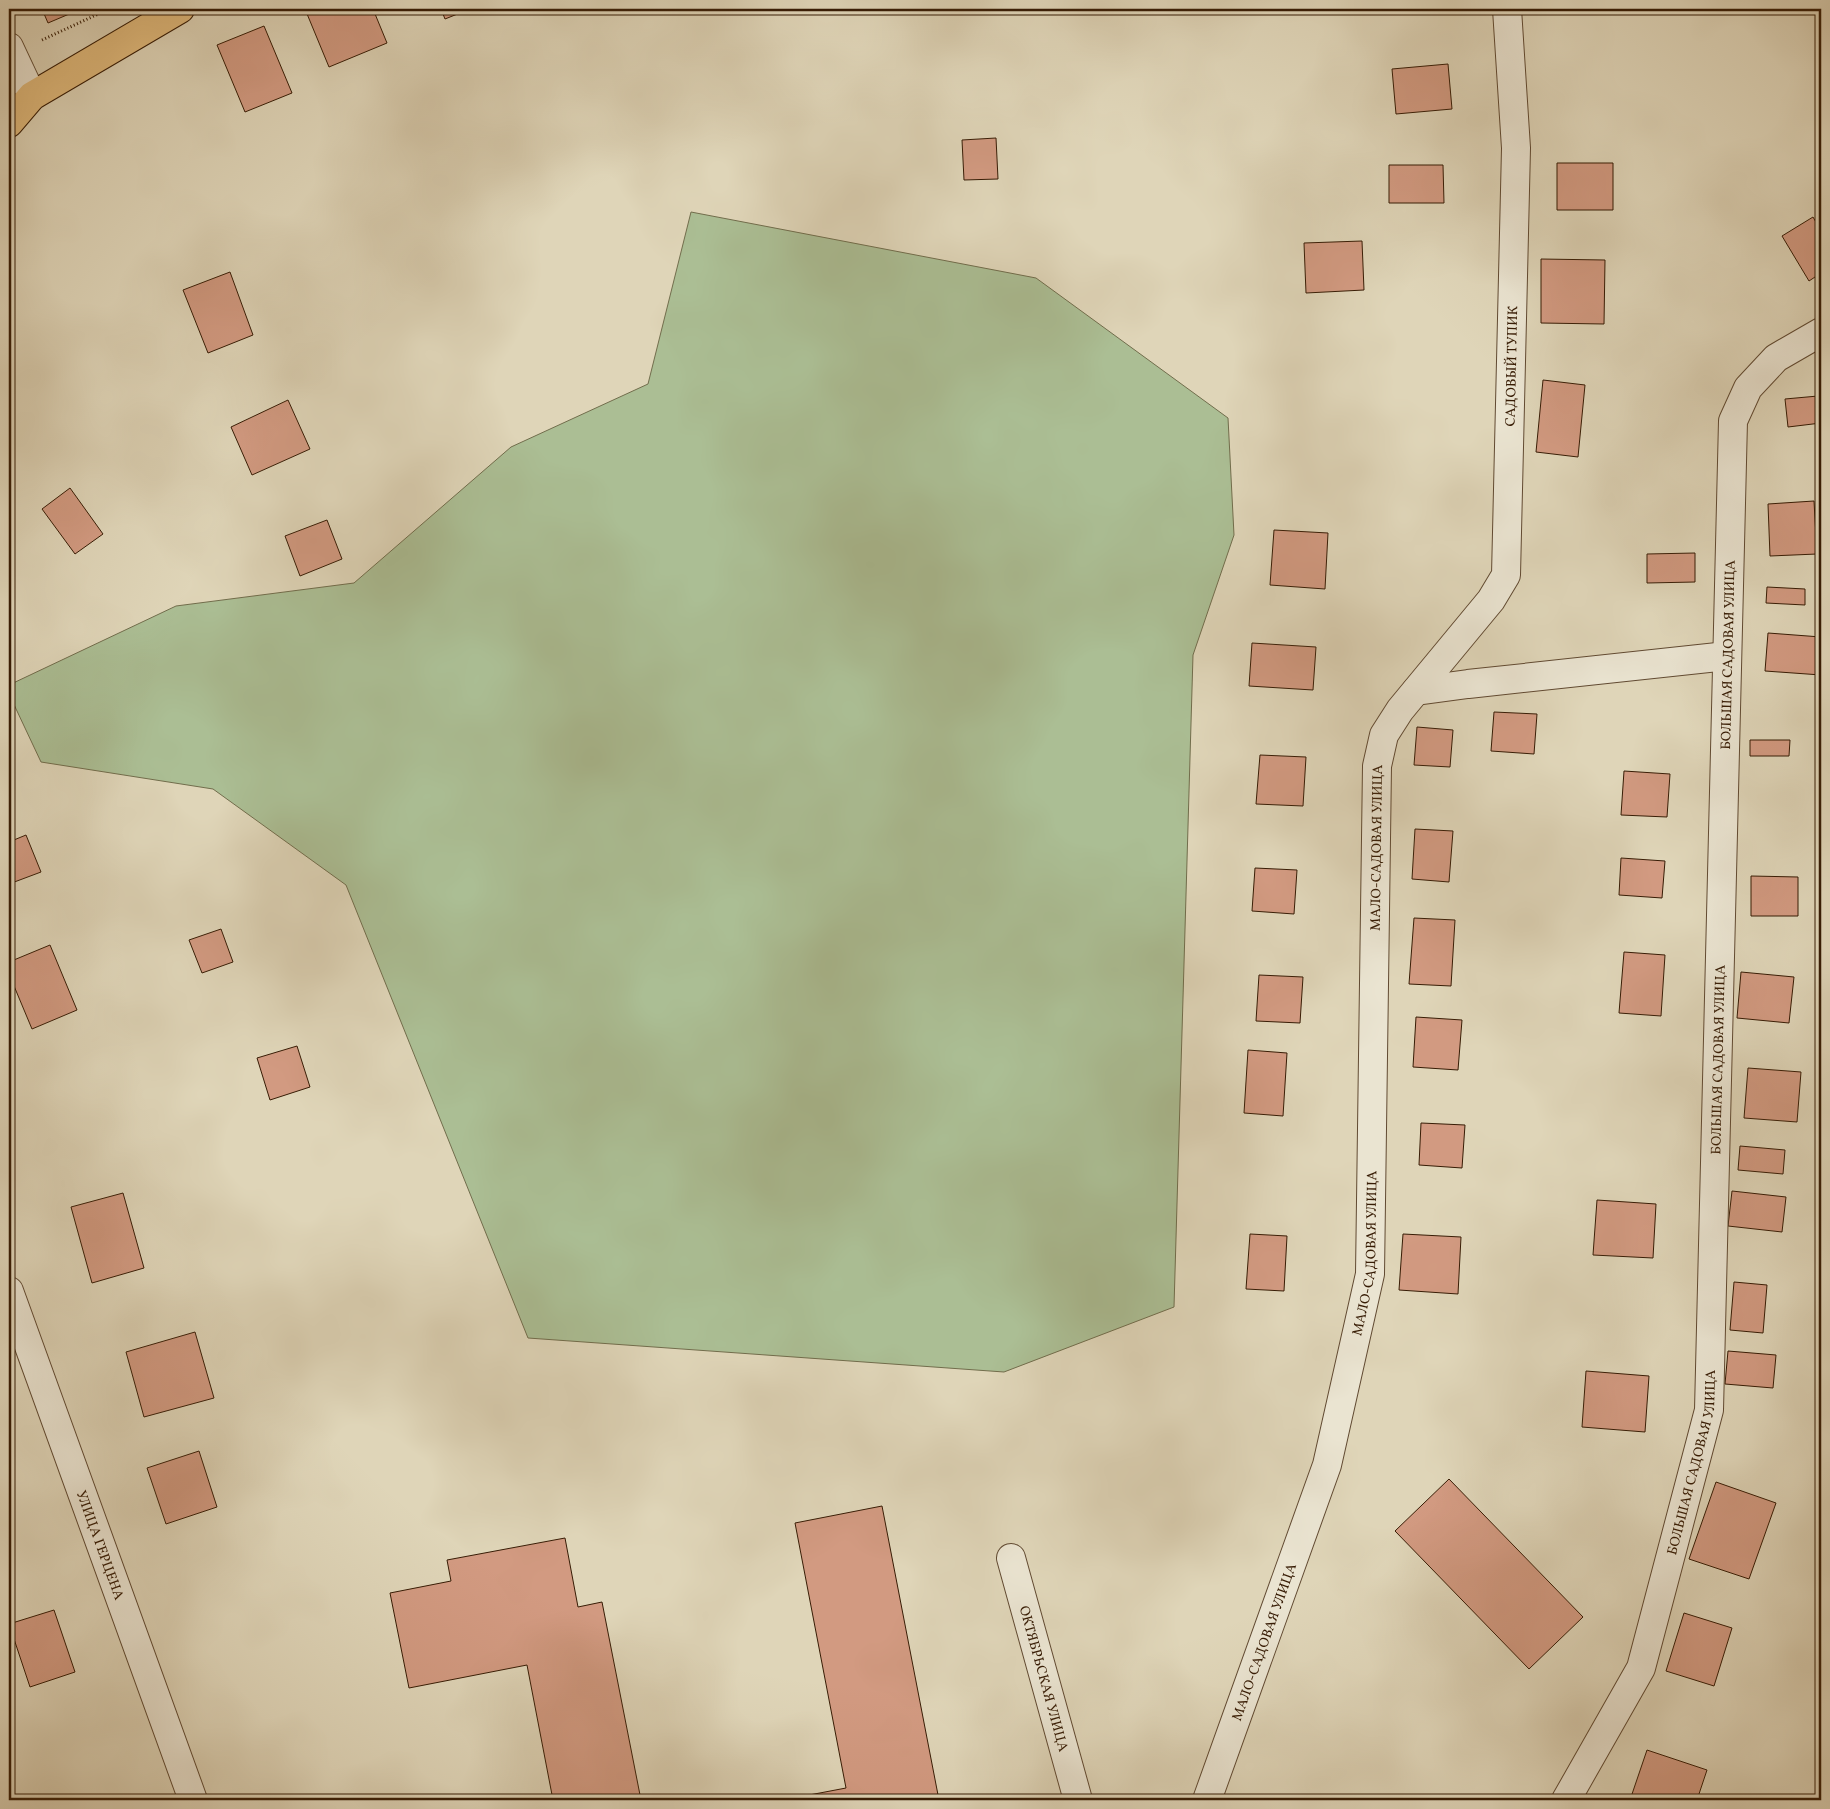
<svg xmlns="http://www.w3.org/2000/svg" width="1830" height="1809" font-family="Vollkorn,serif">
	<rect width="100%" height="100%" fill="#dfd5b8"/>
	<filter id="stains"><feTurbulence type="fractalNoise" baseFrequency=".004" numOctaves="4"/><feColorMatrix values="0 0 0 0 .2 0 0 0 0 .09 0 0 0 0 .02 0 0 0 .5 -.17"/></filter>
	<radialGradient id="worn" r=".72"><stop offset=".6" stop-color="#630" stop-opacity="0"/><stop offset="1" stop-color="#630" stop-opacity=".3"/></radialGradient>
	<path fill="#abbe94" stroke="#716d4c" d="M691,212l345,66 192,140 6,117 -41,120 -19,652 -170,65 -476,-34 -182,-453 -133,-96 -172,-27 -32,-68v-9l167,-79 178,-23 157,-136 137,-63z"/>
	<path fill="#d29a81" stroke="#371c05" d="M42,9h39l-33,14z
		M305,9h68l14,34 -58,24z
		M441,9h29l-25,10z
		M264,26l28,67 -47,19 -28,-67z
		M1448,64l4,45 -56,5 -4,-45z
		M996,138l2,41 -34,1 -2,-40z
		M1557,163h56v47h-56z
		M1389,165h54l1,38h-55z
		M1813,217l8,14v42l-12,8 -27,-45z
		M1362,241l2,49 -58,3 -2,-50z
		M1541,259l64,1 -1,64 -63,-1z
		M230,272l23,63 -45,18 -25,-63z
		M1543,380l42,5 -7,72 -42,-5z
		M1818,396l3,27 -33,4 -3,-28z
		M288,400l22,49 -58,26 -21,-48z
		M70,488l33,46 -28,20 -33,-45z
		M1814,501l3,53 -47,2 -2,-52z
		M327,520l15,39 -42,17 -15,-40z
		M1274,530l54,3 -3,56 -55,-4z
		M1695,553v29l-48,1v-29z
		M1767,587l38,2v16l-39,-2z
		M1768,633l53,4v38l-56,-4z
		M1252,643l64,4 -3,43 -64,-4z
		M1494,712l43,2 -3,40 -43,-3z
		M1417,727l36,3 -3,37 -36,-2z
		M1750,740h40l-1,16h-39z
		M1260,755l46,2 -3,49 -47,-2z
		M1624,771l46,3 -3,43 -46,-2z
		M1415,829l38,2 -4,51 -37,-3z
		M26,835l15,37 -32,12v-42z
		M1621,858l44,3 -3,37 -43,-3z
		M1255,868l42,2 -3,44 -42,-3z
		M1751,876l47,1v39h-47z
		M1414,918l41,2 -4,66 -42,-2z
		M221,929l12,33 -31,11 -13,-33z
		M50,945l27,65 -45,19 -23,-55v-12z
		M1624,952l41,3 -4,61 -42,-3z
		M1741,972l53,5 -5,46 -52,-5z
		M1259,975l44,2 -3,46 -44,-2z
		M1416,1017l46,3 -4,50 -45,-3z
		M297,1046l13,41 -40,13 -13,-42z
		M1248,1050l39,3 -4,63 -39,-3z
		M1748,1068l53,4 -4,50 -53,-4z
		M1421,1123l44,2 -3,43 -43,-3z
		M1740,1146l45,4 -2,24 -45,-4z
		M1732,1191l54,6 -4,35 -54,-6z
		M123,1193l21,75 -52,15 -21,-76z
		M1597,1200l59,4 -3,54 -60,-3z
		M1250,1234l37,2 -3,55 -38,-2z
		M1403,1234l58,3 -3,57 -59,-4z
		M1734,1282l33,3 -4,48 -33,-3z
		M195,1332l19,66 -70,19 -18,-65z
		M1728,1351l48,4 -3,33 -48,-4z
		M1586,1371l63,5 -4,56 -63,-5z
		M199,1451l18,56 -51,17 -19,-56z
		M1449,1479l134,138 -54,52 -134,-138z
		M1716,1482l60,21 -27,76 -60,-20z
		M882,1506l57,294h-156l63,-12 -51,-265z
		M565,1538l13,69 24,-5 39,198h-88l-26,-135 -118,23 -19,-95 61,-12 -4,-21z
		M54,1610l21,62 -45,15 -21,-63z
		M1684,1613l48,15 -18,58 -48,-15z
		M1647,1750l60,20 -10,30h-67z"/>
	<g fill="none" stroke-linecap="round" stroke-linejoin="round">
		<defs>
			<g id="minor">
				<path d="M9,47l23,49"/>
				<path d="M1416,691l52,-7 259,-28"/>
				<path id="s1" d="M9,1291l184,509"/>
				<path id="s2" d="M1011,1558l67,242"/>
				<path id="s3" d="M1207,1800l120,-335 43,-191 7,-508 7,-31 16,-25 91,-110 15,-25 10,-427 -9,-139"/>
				<path id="s4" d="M1566,1800l75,-132 68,-258 24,-989 15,-33 28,-30 45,-26"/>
			</g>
			<path id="major" d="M9,123l23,-27 148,-87"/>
		</defs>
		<use href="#minor" stroke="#614a32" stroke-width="30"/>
		<use href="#major" stroke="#371c05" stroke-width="30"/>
		<path stroke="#371c05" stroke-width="3" stroke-dasharray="1 2.5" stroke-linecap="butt" d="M42,40l67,-31"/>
		<use href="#minor" stroke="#eae4d1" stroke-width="28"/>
		<use href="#major" stroke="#e0ba7c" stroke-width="28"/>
	</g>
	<g text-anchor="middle" stroke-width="4" stroke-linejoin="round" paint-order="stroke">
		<g font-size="14" fill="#371c05" stroke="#eae4d1">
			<text dy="5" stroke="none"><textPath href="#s3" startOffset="1502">САДОВЫЙ ТУПИК</textPath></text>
			<text dy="5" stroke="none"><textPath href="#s4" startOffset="1174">БОЛЬШАЯ САДОВАЯ УЛИЦА</textPath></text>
			<text dy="5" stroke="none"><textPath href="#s3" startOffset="978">МАЛО-САДОВАЯ УЛИЦА</textPath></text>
			<text dy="5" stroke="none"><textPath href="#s4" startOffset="769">БОЛЬШАЯ САДОВАЯ УЛИЦА</textPath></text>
			<text dy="5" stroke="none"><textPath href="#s3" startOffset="572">МАЛО-САДОВАЯ УЛИЦА</textPath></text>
			<text dy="5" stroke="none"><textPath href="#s4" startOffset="364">БОЛЬШАЯ САДОВАЯ УЛИЦА</textPath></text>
			<text dy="5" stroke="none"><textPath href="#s1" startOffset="270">УЛИЦА ГЕРЦЕНА</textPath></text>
			<text dy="5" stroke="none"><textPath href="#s3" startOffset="168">МАЛО-САДОВАЯ УЛИЦА</textPath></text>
			<text dy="5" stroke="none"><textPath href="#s2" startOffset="125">ОКТЯБРЬСКАЯ УЛИЦА</textPath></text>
		</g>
	</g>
	<rect width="1830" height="1809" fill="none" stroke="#dfd5b8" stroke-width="30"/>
	<rect x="10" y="10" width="1810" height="1789" fill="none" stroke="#371c05" stroke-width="2.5"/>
	<rect x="15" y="15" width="1800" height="1779" fill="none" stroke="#371c05"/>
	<rect width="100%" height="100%" filter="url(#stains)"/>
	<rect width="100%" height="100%" fill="url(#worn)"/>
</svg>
